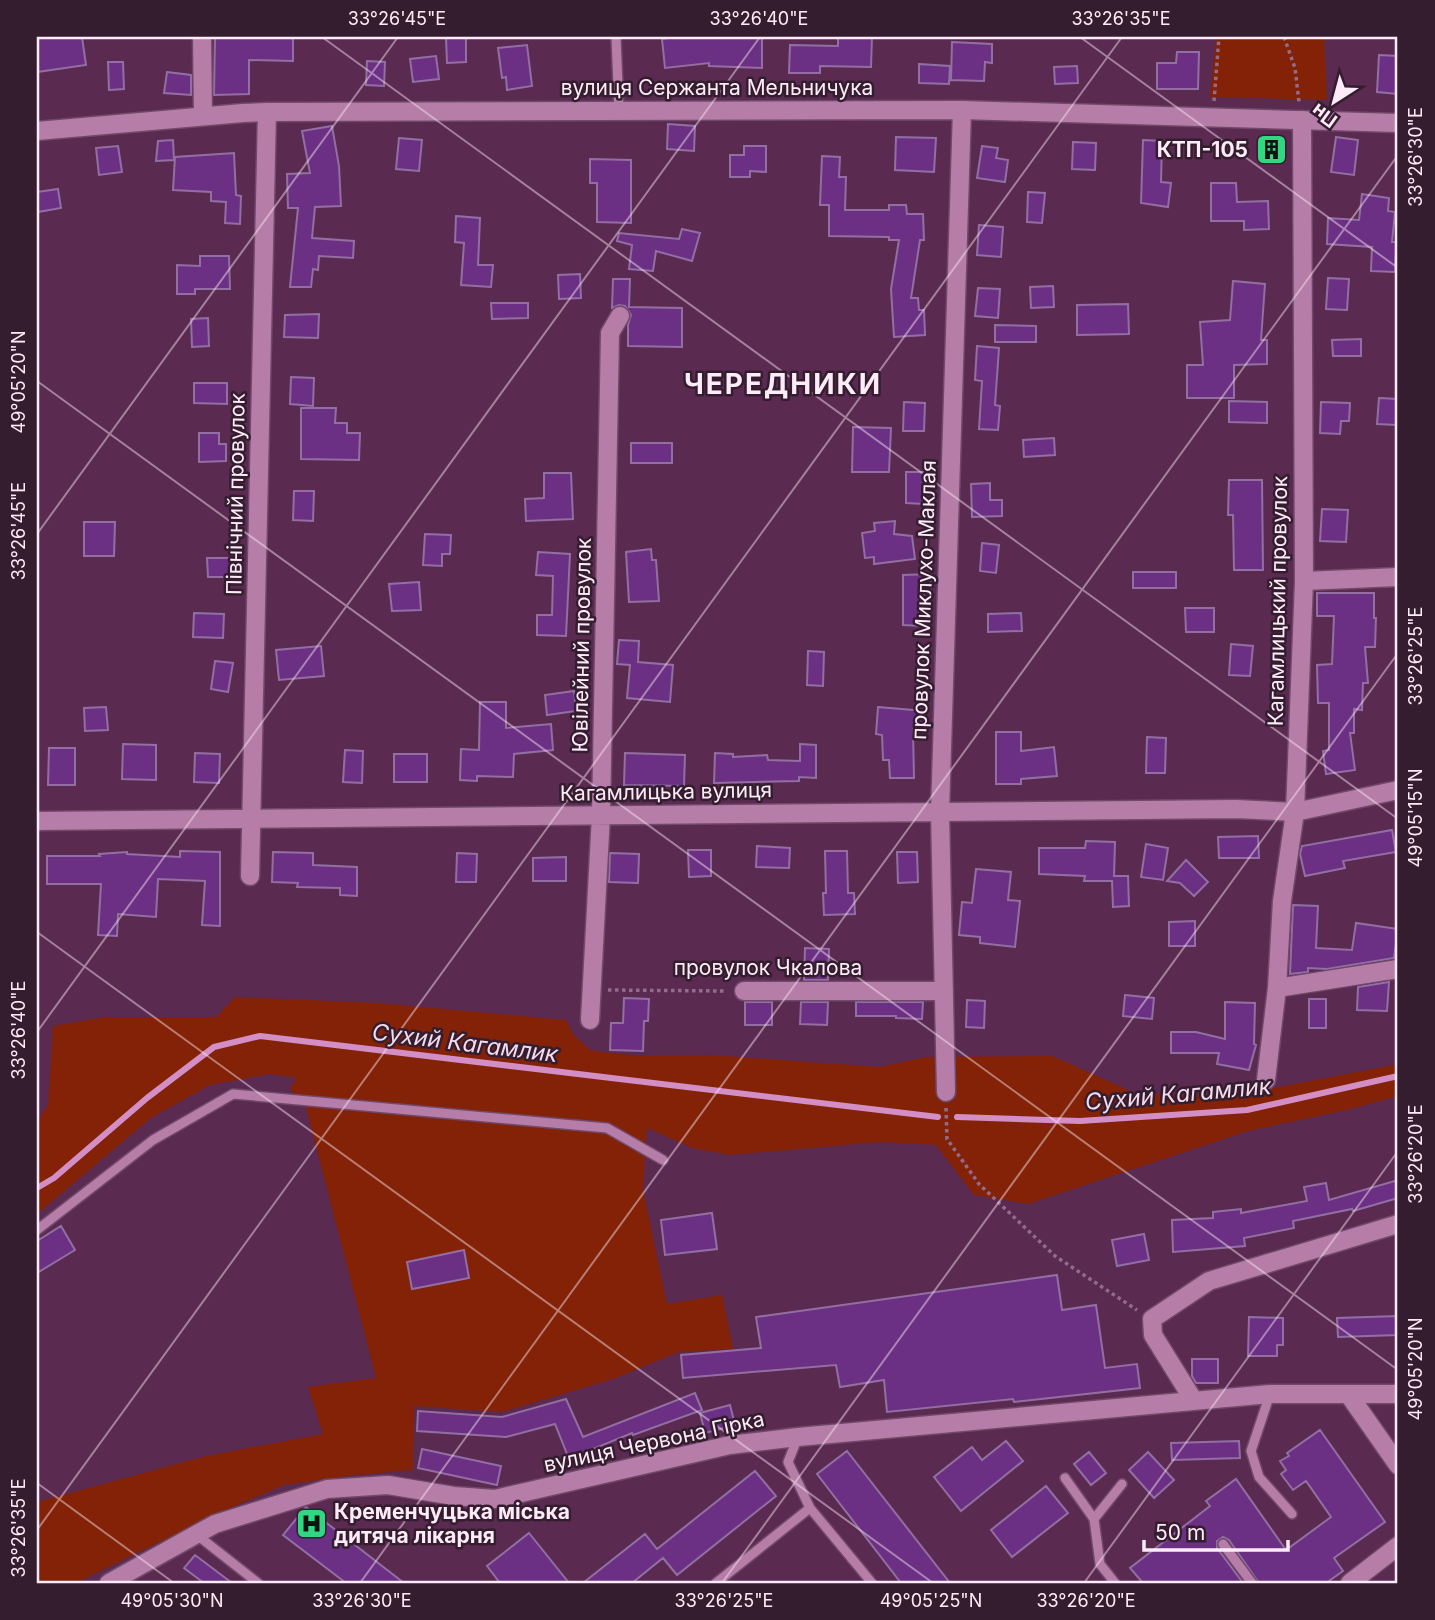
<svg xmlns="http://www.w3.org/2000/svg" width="1435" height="1620" font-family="Inter,sans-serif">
	<rect width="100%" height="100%" fill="#5b2a51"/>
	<path fill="#832207" d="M1216,37h108l3,63 -117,-3z
		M235,997l144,6 187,17 7,14 17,16 12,2 40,4 70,-1 168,12 46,-10 126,-1 83,37 92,4 171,-33v32l-51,14 -99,21 -220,73 -54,-9 -38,-50 -55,-3 -151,13 -38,-7 -45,-20 -4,62 24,114 55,-9 11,54 -54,3 -66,27 -111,33 -88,-6 -1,64 -66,6 -63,9 -67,29 -141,69h-39v-81l169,-46 117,-22 -15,-47 68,-9 -71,-274 -9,-6 -6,-10 7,-10 -28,-4 -59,11 -59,33 -114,96v-92l11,-17 5,-79 52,-9h111z"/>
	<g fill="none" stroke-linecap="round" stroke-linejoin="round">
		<path stroke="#d38fc5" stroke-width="6" d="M957,1117l123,4 167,-11 151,-34
			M37,1188l17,-10 93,-80 67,-51 46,-11 678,81"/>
	</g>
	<path fill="#6b3083" stroke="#936ea3" stroke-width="2" d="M37,37h45l4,28 -49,7z
		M215,37h78v24l-44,-1v34l-35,1z
		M446,37h20v25l-19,1z
		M677,37l85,1v30l-53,-2v-3l-44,5 -3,-29z
		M838,37h34l-1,30 -51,-1v7h-31l1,-28 48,1z
		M952,42l40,2v19l-7,-1 -1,19 -33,-1z
		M527,45l5,41 -25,4 -1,-13 -4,1 -4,-30z
		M1177,52h22l-1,37h-41v-26h19z
		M1379,55l19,1v38l-21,-2z
		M436,56l3,23 -26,3 -3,-23z
		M367,61l18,1 -1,24 -18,-1z
		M108,62h15l1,27 -15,1z
		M919,64l31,2 -1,18 -30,-1z
		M1077,66l1,17 -23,1 -1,-17z
		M167,72l24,3v20l-27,-2z
		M668,124l27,2 -1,25 -27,-2z
		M332,126l7,40 2,40 -26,1 -3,31 42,3 -1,17 -34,-2 -1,14 -5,-1 -2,18h-21l8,-79h-10l-1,-34 23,-1 -8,-42z
		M896,137l40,1 -2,34 -39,-2z
		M1336,137l22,3 -4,35 -23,-3z
		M399,138l23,2 -3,31 -23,-2z
		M173,140l1,20 -18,1 2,-20z
		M1143,140l19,1 -1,41 10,1 -3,24 -27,-4z
		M1073,142l23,1 -1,27 -23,-1z
		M118,146l4,26 -23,3 -3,-27z
		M744,146h22v26l-16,-1v6h-20v-22h14z
		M982,146l16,2 -2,10 12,2 -3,22 -28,-4z
		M234,153l2,42 5,1 -1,28 -15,-1 1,-21 -15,-1v-9l-38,-2 2,-33z
		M822,156l18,1 -1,20h7l-1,33h44v-5h17l1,9h16l1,26h-4l-9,58h7l1,12h5l1,25 -31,2 -3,-48 8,-49h-10v-3l-60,-1v-31h-9z
		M590,159l41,1v63l-34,-1v-39h-7z
		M1211,183h25l1,19 31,-1 1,28 -25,1v-9h-33z
		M58,189l3,19 -23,4 -1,-20z
		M1028,192l17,1 -3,30 -15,-1z
		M1362,194l27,4 -1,13 7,1 -3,30h4l-1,30 -24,-1 1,-24 -45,-3 1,-26 31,2z
		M456,216l24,2 -2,47h15l-2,22 -30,-2 3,-42 -9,-1z
		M979,225l24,2 -2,30 -24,-2z
		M682,229l18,4 -8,28 -36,-10 -3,20 -24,-2 3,-24 -15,-4 2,-8 60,6z
		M200,256h29l1,33h-35v5h-18v-29l23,1z
		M580,274l1,24 -22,1 -1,-24z
		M1328,278l21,1 -2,31 -21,-1z
		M613,279h17l-1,28 53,1v39l-54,-1v-21l3,-10 -6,-9 -6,-1 -7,3z
		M1233,281l32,3 -4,56h6v24l-33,1v33h-47v-33h16l-3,-43 30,-2z
		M1053,286l1,21 -23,1 -1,-21z
		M978,288l22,1 -2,29 -23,-2z
		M491,303h37v15l-36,1z
		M1128,304l1,30 -52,1v-30z
		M319,314l-1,24 -34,-1 1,-22z
		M208,318l1,28 -17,1 -1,-28z
		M995,325l41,1v16h-41z
		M1361,339v17h-28l-1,-16z
		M977,346l22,2 -4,57 5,1 -2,24 -19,-1 3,-48 -7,-1z
		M291,377l23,1 -1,28 -23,-2z
		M194,383h33v21l-33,-1z
		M1379,398l19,1 -1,26 -20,-1z
		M1229,401l38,1v21l-38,-1z
		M904,402l21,1 -1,28h-21z
		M1321,402l29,1 -1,18h-8l-1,13 -20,-1z
		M301,408h35l-1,15h12v10h13l-1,27 -58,-1z
		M853,427l38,1 -2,44h-37z
		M199,433h20v11h7v17l-27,1z
		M1054,438l1,17 -31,2 -1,-17z
		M631,443h41v20h-41z
		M906,472h17l1,32 -18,-1z
		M544,473h27l2,46 -47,2 -1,-22 19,-1z
		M1229,480h33l1,90h-29l-1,-55h-5z
		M990,483v17h12v16l-30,1 -1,-33z
		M294,491h20l-1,30 -20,-1z
		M1322,509l26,1 -2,32 -26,-1z
		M895,521l-1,13 18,2 3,23 -41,5v-7l-9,1 -3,-25 13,-2 -1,-8z
		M84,522h31l-1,34h-30z
		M425,534l26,1 -1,19h-8v12l-19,-1z
		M982,543l17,2 -3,28 -16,-2z
		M651,549l1,11h4l3,41 -30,1 -3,-50z
		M538,552l32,2 -4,82 -29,-1v-20h15l1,-39 -17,-1z
		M207,558h24v19h-23z
		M1133,572h43v16h-43z
		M931,574v17h-7l-2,35 -19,-1v-50z
		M419,582l2,28 -29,1 -3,-27z
		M1317,593h57v25h2l-1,29h-10l3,36h-5l-1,27 -8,-1v24h-4l5,37 -29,4 -3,-23 6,-1v-47h-11l-1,-38 15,-1 2,-48h-17z
		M1185,608h29v24h-28z
		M194,613l30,1 -1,24 -30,-1z
		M1021,613l1,18 -34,1v-18z
		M619,640l20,1 -1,21 35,3 -3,37 -43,-4 3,-33 -13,-1z
		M1231,644l22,2 -3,30 -21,-1z
		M321,646l3,30 -45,4 -3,-30z
		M808,651l16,1 -1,34 -16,-1z
		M215,661l18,2 -5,29 -17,-3z
		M574,691l2,20 -29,4 -2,-20z
		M480,702h26v26l45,-4 2,26 -39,4 -1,23 -36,-1v5l-17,-1 1,-31 18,1z
		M106,707l2,23 -23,1 -1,-23z
		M878,707l47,4 -1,19 -11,-1 1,49h-24l-1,-18h-6l-1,-25 -6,-1z
		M996,732h25v19l33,-4 3,29 -36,3v5h-25z
		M1147,737l19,1 -1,35h-19z
		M123,744l33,1v35l-34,-1z
		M800,744l16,1v33l-17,-1v4l-85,2 1,-30 18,1v3l34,-2 1,5 32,1z
		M49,748h26v37h-27z
		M345,750l18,1 -1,32 -19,-1z
		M195,753l25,1 -1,29 -25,-1z
		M625,753l60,2 -1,31 -60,-1z
		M394,754h33v28h-33z
		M1392,830l4,22 -53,9 2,7 -40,8 -5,-22 2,-8z
		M1258,836l1,22h-40l-1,-21z
		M1086,841l29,1 -1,34h14l1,30 -16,1 -1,-26h-28l1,-5 -46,-2v-26h46z
		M1146,844l22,4 -5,32 -22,-3z
		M757,846l33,2 -1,20 -33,-1z
		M688,850h23v26l-22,1z
		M180,851l40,1v74l-18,-1 3,-44 -47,-2 -2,38 -38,-3 -1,22 -19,-1 3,-51h-54v-28h53l-1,-2 28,-2v2l53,3z
		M825,851h22l1,42h6l1,21 -31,1 -1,-22h3z
		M273,852l40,1v12l44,2v29l-17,-1v-7l-43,-1 1,-4 -26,-1z
		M897,852h20l1,30 -20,1z
		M457,853l20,1 -1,28h-20z
		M610,853l29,1 -1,29 -29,-1z
		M566,857v24h-33v-23z
		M1186,860l22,22 -14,14 -14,-13 -13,-2z
		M976,869l35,3 -3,28 12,1 -5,46 -35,-4v-6l-21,-2 3,-33 10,1z
		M1293,905l25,1 -2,42 36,2 4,-27 42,6 -4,29 -67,11 -19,-1v4l-18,2z
		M1195,921v25h-26v-24z
		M805,948l24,1 -1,31h-24z
		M1389,982l-2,29 -30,-1 1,-23z
		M1125,995l29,3 -2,21 -29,-3z
		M624,998l25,1 -1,22h-4l-1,30 -33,-1 1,-27h12z
		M1309,999h17v29h-17z
		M967,1000l18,1 -1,27 -18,-1z
		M745,1002h27v23h-27z
		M801,1002h27l-1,23 -27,-1z
		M856,1002h67l-1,17 -26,-1v-2h-40z
		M1225,1002l30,1 -1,41 2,1 -7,25 -32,-6 2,-11h-48v-21h25l29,7z
		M1398,1180v18l-45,13 -1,-2 -59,12 1,7 -50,10 1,8 -72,6 -1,-32 41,-2v-6l28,-3v4l66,-12 -3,-14 22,-4 3,17z
		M712,1213l5,36 -52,6 -4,-35z
		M61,1226l14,24 -38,23v-32z
		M1144,1234l5,26 -32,6 -5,-26z
		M464,1250l5,28 -57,11 -5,-27z
		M1057,1275l5,35 34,-5 9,63 32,-4 3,24 -126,14 -1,-3 -126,13 -3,-32 -44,7 -4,-22 -153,13 -2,-23 80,-7 -5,-31z
		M1398,1316v19l-60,2 -1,-19z
		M1249,1317l34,1v27h-6v11h-29z
		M1192,1359h26v24h-22l-4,-7z
		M695,1393l7,17 -69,25 -1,-2 -63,26 -14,-35 -49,13 -89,-6 1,-20 84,6 64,-18 17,38z
		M730,1405l5,20 -30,8 -5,-20z
		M1320,1430l65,92 -51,36 9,13 -17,12h-67l-30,-43 -6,-3 -6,4v7l26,35h-100l-13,-15 80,-62 -4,-5 30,-22 50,71 45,-33 -25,-36 -13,9 -12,-16 5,-4 -6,-9 9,-5 -2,-3z
		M1006,1441l17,20 -62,50 -27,-34 38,-30 10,13z
		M1239,1441l1,17 -68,2 -1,-17z
		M422,1449l79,17 -4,19 -79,-17z
		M847,1451l103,132h-49l-84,-109z
		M1089,1452l17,21 -15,12 -17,-21z
		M1148,1452l26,28 -20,18 -25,-28z
		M755,1471l21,25 -99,79 -14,-17 -31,25h-49l62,-49 12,15z
		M1046,1486l22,27 -56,44 -21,-27z
		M306,1507l98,76h-58l-63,-48z
		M529,1533l40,50h-69l-13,-17z
		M195,1555l37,28h-28l-20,-15z"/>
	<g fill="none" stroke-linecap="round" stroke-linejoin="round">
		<defs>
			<path id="service" d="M616,37l3,74
				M37,1230l116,-90 80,-46 374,34 56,32
				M1270,1394l-19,57 8,26 33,37
				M798,1437l-10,25 22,46
				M1065,1478l29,41 6,45 15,19
				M1094,1519l28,-35
				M197,1535l61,48
				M1223,1544l29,39
				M716,1583l94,-75 62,75"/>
			<path id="minor" d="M202,37l1,79
				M1304,581l94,-4
				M37,821l1199,-12 59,3 103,-22
				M250,876l17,-764
				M1277,988l121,-19
				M744,991h200
				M590,1020l11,-205 9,-482 10,-17
				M1266,1080l11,-92 5,-87 13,-89 9,-231 -2,-461
				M946,1092l-6,-280 22,-702
				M1349,1395l49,70
				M1194,1401l-41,-66 -1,-16 57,-38 189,-57
				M109,1583l106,-59 112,-35 61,-4 66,11 41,3 235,-54 68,-8 472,-43h128
				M1350,1583l48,-37"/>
			<path id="tertiary" d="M37,131l206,-18 24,-1 695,-2 436,13"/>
		</defs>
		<use href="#service" stroke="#704869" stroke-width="12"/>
		<use href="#minor" stroke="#704869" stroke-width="21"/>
		<use href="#tertiary" stroke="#704869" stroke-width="21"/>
		<path stroke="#936c8b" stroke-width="3.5" stroke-dasharray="3.5 3.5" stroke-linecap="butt" d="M1284,37l11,31 4,34
			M1214,101l5,-64
			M608,990l118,1
			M946,1108l1,31 32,45 76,72 82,54"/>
		<use href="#service" stroke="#b57da8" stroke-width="9"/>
		<use href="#minor" stroke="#b57da8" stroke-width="18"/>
		<use href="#tertiary" stroke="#b57da8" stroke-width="18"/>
	</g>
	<path fill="none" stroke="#feebf9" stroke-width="2" stroke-opacity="0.45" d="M322,37l1076,782M1080,37l318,231M37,381l1361,989M37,534l361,-497M37,932l896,651M37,1032l723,-995M37,1483l137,100M37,1530l1085,-1493M360,1583l1038,-1428M722,1583l676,-930M1084,1583l314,-432"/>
	<defs>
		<symbol id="building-square" viewBox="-11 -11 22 22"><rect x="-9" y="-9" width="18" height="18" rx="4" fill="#31d882" stroke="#331d2e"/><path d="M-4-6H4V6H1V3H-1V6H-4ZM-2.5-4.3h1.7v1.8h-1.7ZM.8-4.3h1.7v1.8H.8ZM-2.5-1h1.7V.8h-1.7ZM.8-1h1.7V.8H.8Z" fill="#111"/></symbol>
		<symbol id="hospital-square" viewBox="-11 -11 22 22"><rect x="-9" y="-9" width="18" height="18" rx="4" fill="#31d882" stroke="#331d2e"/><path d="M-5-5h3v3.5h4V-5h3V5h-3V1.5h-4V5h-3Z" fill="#111"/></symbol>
	</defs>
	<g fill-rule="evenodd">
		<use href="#building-square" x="1254" y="132" width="35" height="35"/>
		<use href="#hospital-square" x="294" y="1506" width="35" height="35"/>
	</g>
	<g text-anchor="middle" stroke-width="5" stroke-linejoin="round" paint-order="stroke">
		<g font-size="21" fill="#feebf9" stroke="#331d2e">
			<text x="717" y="95">вулиця Сержанта Мельничука</text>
			<text transform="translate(236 494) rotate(-89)" y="7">Північний провулок</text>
			<text transform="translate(924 600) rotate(-88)" y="7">провулок Миклухо-Маклая</text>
			<text transform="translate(1278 601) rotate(-89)" y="7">Кагамлицький провулок</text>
			<text transform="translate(582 645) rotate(-89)" y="7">Ювілейний провулок</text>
			<text transform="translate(666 792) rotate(-1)" y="7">Кагамлицька вулиця</text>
			<text x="768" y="975">провулок Чкалова</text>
			<text transform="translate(654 1442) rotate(-12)" y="7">вулиця Червона Гірка</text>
		</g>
		<g font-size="21" font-weight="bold" fill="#feebf9" stroke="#331d2e" text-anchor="end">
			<text x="1248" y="157">КТП-105</text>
			<text x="334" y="1519" text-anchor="start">Кременчуцька міська<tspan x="334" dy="24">дитяча лікарня</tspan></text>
		</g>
		<g font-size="23" font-style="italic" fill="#f2dbec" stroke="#331d2e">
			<text transform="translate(465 1043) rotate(7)" y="8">Сухий Кагамлик</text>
			<text transform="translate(1178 1094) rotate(-5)" y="8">Сухий Кагамлик</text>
		</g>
		<g font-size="28" font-weight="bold" letter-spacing="2" fill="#feebf9" stroke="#331d2e">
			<text x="783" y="394">ЧЕРЕДНИКИ</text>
		</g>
	</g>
	<rect width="1435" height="1620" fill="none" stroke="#331d2e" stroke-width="77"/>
	<g transform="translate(1334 102) rotate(216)" stroke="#331d2e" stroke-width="5" paint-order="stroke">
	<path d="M0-5L12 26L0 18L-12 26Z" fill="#feebf9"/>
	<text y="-10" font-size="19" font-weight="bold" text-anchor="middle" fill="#feebf9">Пн</text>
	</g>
	<path d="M1144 1540v10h144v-10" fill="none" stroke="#feebf9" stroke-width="3.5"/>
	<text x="1155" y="1540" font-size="21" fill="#feebf9" stroke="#331d2e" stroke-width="5" paint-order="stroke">50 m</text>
	<rect x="38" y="38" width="1358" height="1544" fill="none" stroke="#feebf9" stroke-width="2.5"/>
	<g font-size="18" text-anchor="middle" fill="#feebf9">
		<text x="397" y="25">33°26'45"E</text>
		<text x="759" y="25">33°26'40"E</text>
		<text x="1121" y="25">33°26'35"E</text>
		<text transform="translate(1416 157) rotate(-90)" y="6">33°26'30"E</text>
		<text transform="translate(19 382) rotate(-90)" y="6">49°05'20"N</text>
		<text transform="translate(19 531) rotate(-90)" y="6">33°26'45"E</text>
		<text transform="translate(1416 656) rotate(-90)" y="6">33°26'25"E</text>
		<text transform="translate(1416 818) rotate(-90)" y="6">49°05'15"N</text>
		<text transform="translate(19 1030) rotate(-90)" y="6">33°26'40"E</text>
		<text transform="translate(1416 1154) rotate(-90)" y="6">33°26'20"E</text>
		<text transform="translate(1416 1369) rotate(-90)" y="6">49°05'20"N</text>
		<text transform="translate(19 1528) rotate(-90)" y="6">33°26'35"E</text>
		<text x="172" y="1607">49°05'30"N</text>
		<text x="362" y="1607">33°26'30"E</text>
		<text x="724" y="1607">33°26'25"E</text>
		<text x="931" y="1607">49°05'25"N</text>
		<text x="1086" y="1607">33°26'20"E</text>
	</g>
</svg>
